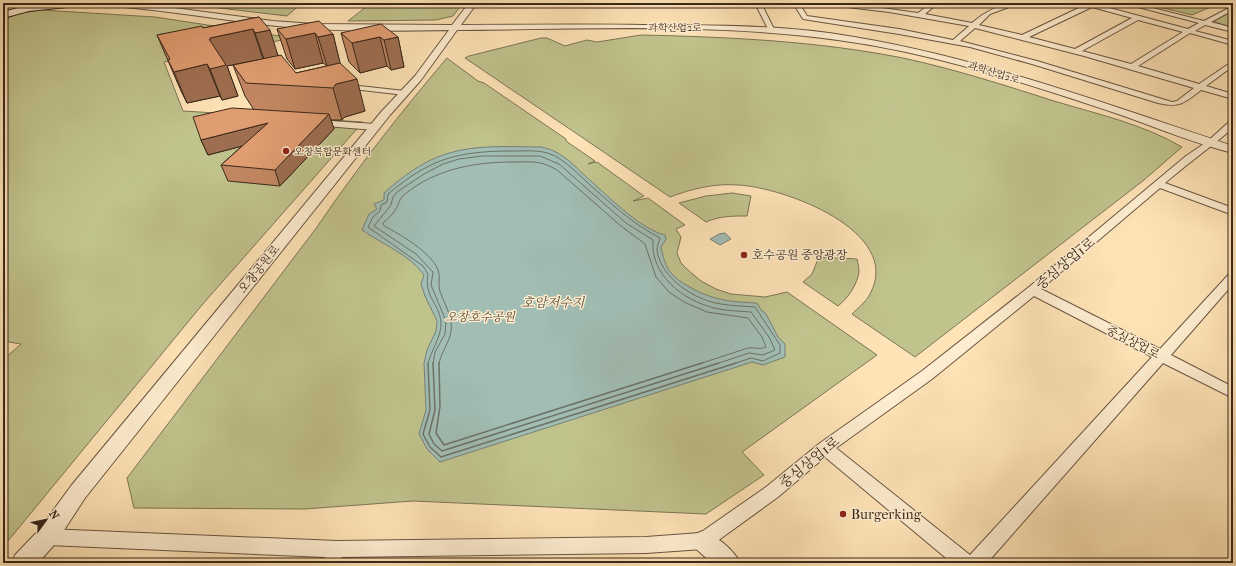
<svg xmlns="http://www.w3.org/2000/svg" width="1236" height="566" font-family="'IM FELL French Canon','Noto Serif KR',serif">
	<rect width="100%" height="100%" fill="#fee3b6"/>
	<filter id="stains"><feTurbulence type="fractalNoise" baseFrequency=".005" numOctaves="4"/><feColorMatrix values="0 0 0 0 .2 0 0 0 0 .09 0 0 0 0 .02 0 0 0 .5 -.17"/></filter>
	<radialGradient id="worn" r=".72"><stop offset=".6" stop-color="#630" stop-opacity="0"/><stop offset="1" stop-color="#630" stop-opacity=".3"/></radialGradient>
	<path fill="#c1c38d" stroke="#7d7554" d="M177,3h125l-15,13z
		M311,3h152l-10,13 -17,4 -88,1 18,-14z
		M1143,3h59l11,3 -21,9z
		M42,10l113,7 138,21 -129,24 19,49 180,11 -161,183 -199,242v-187l18,-16 -18,-3v-321l17,-7z
		M1233,11v17l-21,-7 20,-10z
		M641,35c88,2 176,6 262,23 51,11 101,27 151,43 43,13 89,23 128,46l-38,33 -229,177 -63,-43c6,-6 14,-12 18,-20 34,-63 -87,-107 -132,-109 -23,-2 -47,4 -68,12l-205,-139 4,-2 72,-18h6l18,8 22,-6 10,2z
		M447,58l31,23 6,2 82,56v2l29,20 -7,3 9,-2 47,34 -11,5 15,-3 37,27 -9,4 5,8 -4,16 4,10 8,8 12,10 15,8 15,5 34,3 22,-5 90,63 -135,97 22,23 -58,39 -293,-13 -109,8 -170,-1 -7,-30 190,-251c40,-59 84,-115 130,-169z
		M732,193l19,3 -4,20c-15,0 -28,0 -41,6l-27,-19 27,-7z
		M819,257l38,2c1,4 2,9 2,13 -2,13 -11,26 -21,34l-35,-24 9,-8z"/>
	<path fill="#a1bdb4" stroke="#778176" d="M541,147c17,3 29,14 41,26 21,18 57,56 83,62l1,4 -5,8c2,9 4,19 10,26 4,5 11,10 17,13 23,14 43,16 69,17l4,7 5,4 12,23 7,7v13l-22,8 -11,-3 -312,100 -13,-13 -8,-15 7,-24 -2,-47 3,-13 9,-19 1,-10 -12,-25 -4,-12 3,-9c-14,-20 -42,-31 -62,-45l7,-16 8,-5 -3,-5 10,-4v-7c18,-16 39,-32 62,-39 30,-10 64,-7 95,-7z
		M725,233l6,6 -11,6 -10,-6 9,-5z"/>
	<g fill="none" stroke-linecap="round" stroke-linejoin="round">
		<path stroke="#6d7267" stroke-width="1" d="M428,364c3,-14 14,-28 13,-42 -2,-19 -17,-25 -13,-48l-5,-8 -55,-39 5,-10 7,-6 1,-6 6,-3 1,-8c43,-36 70,-43 125,-43 17,0 33,-2 47,8 11,7 19,16 28,24 22,20 45,41 72,55 -1,4 -3,8 -3,12 4,29 38,50 64,54 11,2 23,2 34,3l25,38v8l-17,8 -12,-3 -18,6
			M433,364l2,-12 10,-18 1,-13 -15,-36 2,-13 -17,-18 -42,-28 17,-21 2,-8 4,-5 27,-18 19,-10 16,-5 23,-3h58l19,8 67,59 27,17c-3,35 30,60 61,68 12,3 25,3 37,4l18,25 6,13 -12,5 -14,-2 -33,11
			M439,364c2,-12 10,-21 12,-32 2,-14 -5,-25 -10,-38 -4,-8 0,-16 -3,-24 -6,-17 -38,-36 -54,-44l-1,-3c5,-4 11,-10 14,-16 2,-5 3,-9 8,-13 31,-25 69,-32 108,-32 19,0 27,-2 44,8l64,56 24,18 11,33 13,15 15,10 23,10 41,6 14,19 4,10c-6,3 -12,0 -18,1l-49,16"/>
		<path stroke="#6d7267" stroke-width="1.5" d="M428,363l2,47 -7,24 7,13 11,10 295,-94
			M433,363l2,47 -6,24 5,10 8,7 277,-88
			M439,363l1,43 -4,27 8,12 258,-82"/>
		<defs>
			<path id="minor" d="M755,3h6l13,26 -1,1 -5,-1z
				M793,3h6l8,13 92,13 54,11 16,-14 -80,-14 -50,-6 -3,-2 10,-1 72,10 13,-10h7l-13,11 47,9c14,-12 29,-20 48,-20l-30,11 -11,11 43,10 63,-30 -4,-2h10l97,26 11,-6 -76,-20h10l71,18 29,-15v4l-22,12 22,6v4l-28,-7 -10,6 38,10v4l-43,-12 -52,33 61,18 34,-23v5l-27,20 27,8v5l-32,-9c-17,13 -21,18 -43,13l-126,-39 -62,-17 -71,-13 -96,-15zM1092,7l40,11 -57,31 -46,-12zM1138,20l45,12 -52,32 -49,-13zM975,28l109,28 110,32 -17,13 -5,1 -135,-41 -77,-20z
				M341,84l64,7 4,2 -4,2 -61,-7 -4,-2z
				M316,120l59,4 4,3 -4,3 -62,-5 -1,-2 1,-2z
				M1233,120v8c-22,19 -46,36 -68,55l68,25v7l-73,-27 -119,101 119,60 69,-75 4,-1v11l-62,71 62,32v11l-70,-35 -176,200h-35l-127,-106 -47,40 -69,50 -6,2 -57,4 -304,4 -2,6h-18l3,-6 -278,-12 -6,-2 -3,-6 3,-6 6,-2 290,12 309,-4 54,-4 66,-46 54,-44 102,-72 107,-84 157,-131 22,-15 22,-20zM1034,296l118,61 -182,198 -134,-107 96,-69z"/>
			<path id="tertiary" d="M96,3l48,1 129,17 41,3 138,1 17,-22h8l-16,22c61,0 121,-1 182,0 62,0 125,0 186,8 139,20 271,69 404,113v7c-37,-9 -73,-24 -109,-37 -72,-24 -144,-48 -218,-64 -146,-32 -300,-23 -449,-22l-36,50 -31,35 -305,383 -30,46 -17,19h-26l3,-8 24,-25 32,-44 311,-375 33,-35 34,-46c-54,1 -108,2 -162,-3 -62,-6 -124,-18 -187,-22z
				M703,531c14,5 31,19 37,32h-28l-17,-15 -3,-7 3,-7z"/>
			<path id="secondary" d="M52,3h29l-4,3 -48,5 -26,7v-6l26,-7z"/>
		</defs>
		<use href="#minor" stroke="#6a5641" stroke-width="2"/>
		<use href="#tertiary" stroke="#6a5641" stroke-width="2"/>
		<use href="#secondary" stroke="#39271a" stroke-width="2"/>
		<use href="#minor" fill="#feedd0" fill-rule="evenodd"/>
		<use href="#tertiary" fill="#feedd0" fill-rule="evenodd"/>
		<use href="#secondary" fill="#feedd0" fill-rule="evenodd"/>
	</g>
	<path fill="#c28762" stroke="#39271a" d="M259,17l19,38 18,18 31,-7 -4,-3 -28,6 -8,-10 -10,-30 56,5 7,29 25,48 -20,6 -3,3h-11l3,9 -54,57 -52,-5 -7,-16 21,-19 -34,9 -7,-15 53,-30 -9,-14 -12,-31 30,-6 -36,7 11,30 -16,4 -2,-4 -33,7 -6,-12 -24,-56 46,-7z
		M341,33l57,4 6,30 -13,3 -4,-4 -27,7 -11,-11z"/>
	<path fill="#9e6e50" stroke="#39271a" d="M253,29l10,30 -36,7 11,30 -16,4 -12,-31 -1,-30 1,-1z
		M270,30l9,29 -14,3 -10,-29z
		M315,33l8,30 -28,6 -9,-30z
		M333,34l7,29 -13,3 -9,-29z
		M380,37l7,29 -27,7 -8,-30z
		M398,37l6,30 -13,3 -7,-30z
		M207,64l13,32 -33,7 -13,-31z
		M357,79l8,32 -20,6 -3,3 -9,-32 3,-4z
		M329,114l5,15 -54,57 -5,-16z
		M268,123l5,15 -65,17 -7,-15z"/>
	<path fill="#e19d72" stroke="#39271a" d="M259,17l11,13 -15,3 -2,-4 -43,9 1,1h-2l17,26 -16,4 -3,-5 -33,8 -6,-12 2,-1 -13,-24 45,-9 1,2z
		M319,21l14,13 -15,3 -3,-4 -29,6 -9,-10z
		M381,24l17,13 -14,3 -4,-3 -28,6 -11,-10z
		M281,55l15,18 44,-10 17,16 -21,5 -3,4 -87,-5 -13,-18z
		M232,108l97,6 -54,56 -54,-5 47,-42 -67,17 -8,-23z
		M40,560h197l-1,3h-201z"/>
	<g fill="#8f2418" stroke="#feedd0" stroke-width="1.5">
		<circle cx="286" cy="151" r="4"/>
		<circle cx="744" cy="255" r="4"/>
		<circle cx="843" cy="514" r="4"/>
	</g>
	<g text-anchor="middle" stroke-width="3" stroke-linejoin="round" paint-order="stroke">
		<g font-size="10" fill="#39271a" stroke="#feedd0">
			<text x="675" y="31">과학산업2로</text>
			<text transform="translate(994 72) rotate(17)" y="4">과학산업2로</text>
		</g>
		<g font-size="10" fill="#39271a" stroke="#feedd0" text-anchor="start">
			<text x="294" y="155">오창복합문화센터</text>
		</g>
		<g font-size="12" fill="#39271a" stroke="#feedd0" text-anchor="start">
			<text x="752" y="259">호수공원 중앙광장</text>
		</g>
		<g font-size="12" fill="#39271a" stroke="#feedd0">
			<text transform="translate(259 269) rotate(-51)" y="4">오창공원로</text>
			<text transform="translate(1133 342) rotate(27)" y="4">중심상업로</text>
		</g>
		<g font-size="12" font-style="italic" fill="#5b4e37" stroke="#feedd0">
			<text x="480" y="321">오창호수공원</text>
		</g>
		<g font-size="13" font-style="italic" fill="#585448" stroke="#feedd0">
			<text x="553" y="307">호암저수지</text>
		</g>
		<g font-size="14" fill="#39271a" stroke="#feedd0">
			<text transform="translate(1065 263) rotate(-40)" y="5">중심상업1로</text>
			<text transform="translate(809 462) rotate(-39)" y="5">중심상업1로</text>
		</g>
		<g font-size="14" fill="#39271a" stroke="#feedd0" text-anchor="start">
			<text x="851" y="519">Burgerking</text>
		</g>
	</g>
	<rect width="1236" height="566" fill="none" stroke="#fee3b6" stroke-width="16"/>
	<rect x="4" y="4" width="1228" height="558" fill="none" stroke="#39271a" stroke-width="2"/>
	<rect x="8" y="8" width="1220" height="550" fill="none" stroke="#39271a"/>
	<g transform="translate(46 520) rotate(57)" stroke="#feedd0" stroke-width="3" paint-order="stroke">
	<path d="M0-3L7 15L0 10L-7 15Z" fill="#39271a"/>
	<text y="-6" font-size="11" font-weight="bold" text-anchor="middle" fill="#39271a">N</text>
	</g>
	<rect width="100%" height="100%" filter="url(#stains)"/>
	<rect width="100%" height="100%" fill="url(#worn)"/>
</svg>
